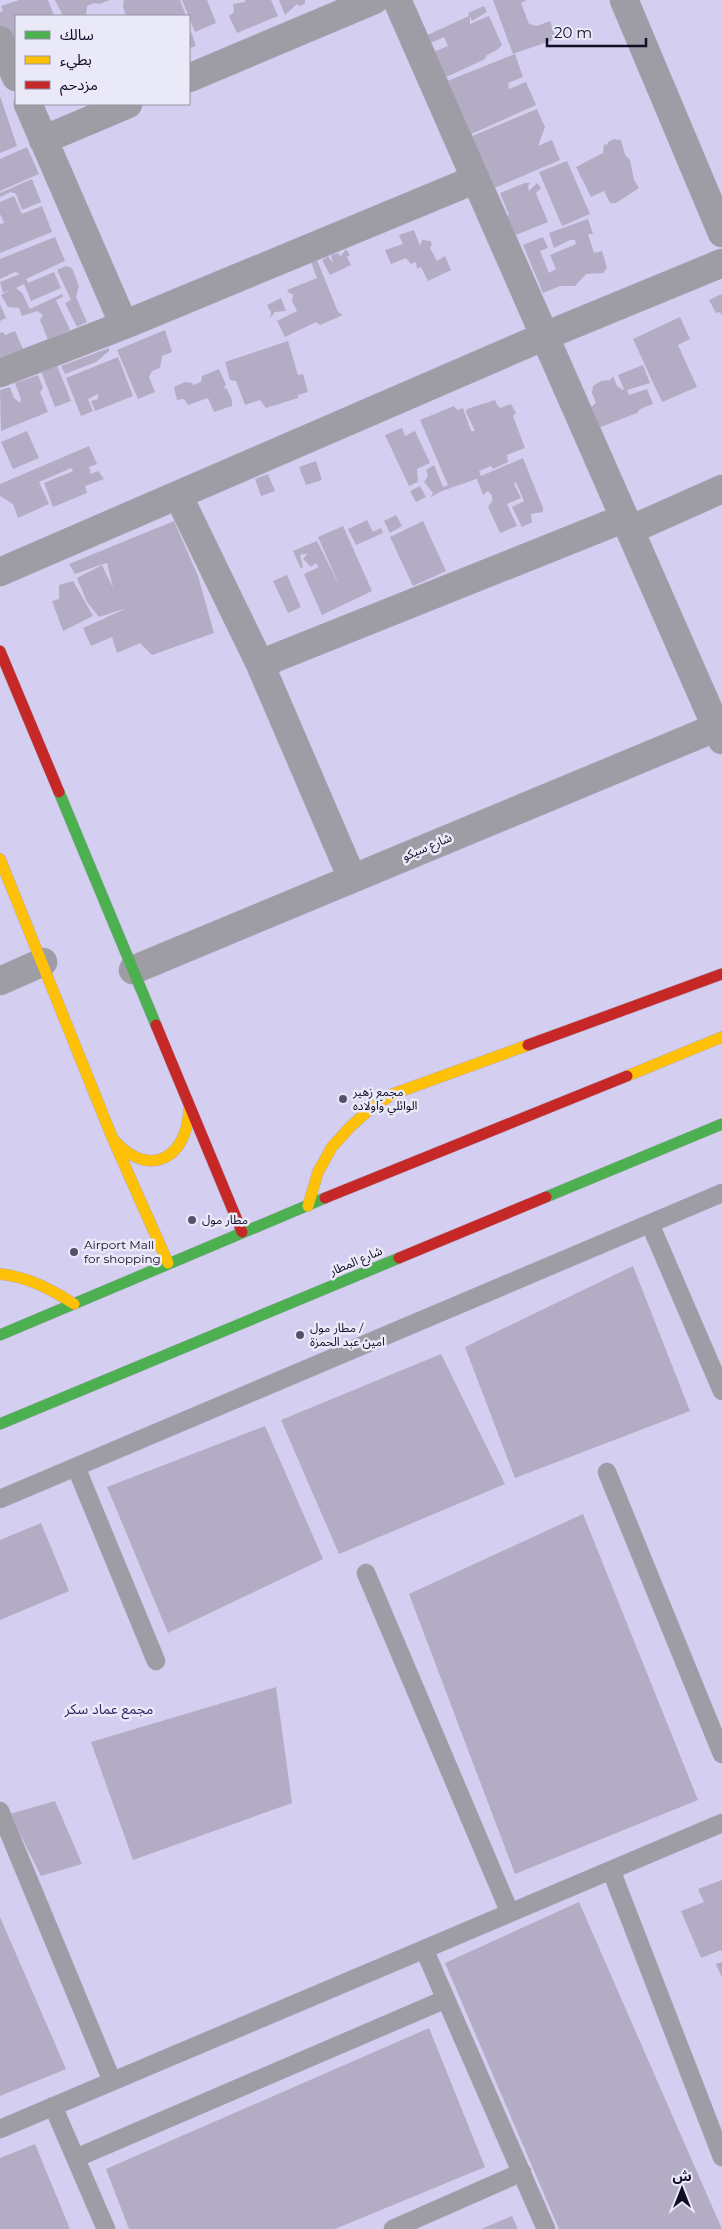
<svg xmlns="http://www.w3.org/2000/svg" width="722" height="2229" font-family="Montserrat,'Noto Sans Arabic',sans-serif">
	<rect width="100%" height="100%" fill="#d4cff0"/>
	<path fill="#b4acc4" d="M19,0h29l6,16h-38v54l-16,-44v-14l3,-1 -2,-5z
		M55,0h55l-10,4 -6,-1 -7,3 -1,9 -3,1h-20z
		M124,0h56l6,16h-60l-3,-9z
		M182,0h25l9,23 -21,9z
		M245,0h26l7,16 -41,17 -8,-17 5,-4 -1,-8 12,-2z
		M279,0h26v4l-6,2 -2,-2 -12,11z
		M493,0h34l-6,3 8,21 8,2 13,-5 6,18 -43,15z
		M484,6l3,6 -15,9 -2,-5v8l19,-8 13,29 -5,5 -10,5 -2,4 -47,22 -9,-27 19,-8 -4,-9 -18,8 -3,-8 46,-21 -1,-3z
		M189,26l7,20 -7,2z
		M515,54l8,23 -15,6 1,6 17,-7 10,23 -67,30 -22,-54z
		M0,96l17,50 -17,7z
		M537,109l8,18 -7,19 14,-6 8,20 -68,29 -22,-52z
		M614,139l7,1 4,15 5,5 4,20 5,8 -23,15h-6l-6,-12 -13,6 -15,-30 27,-14 1,-9 3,1 1,-3z
		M27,147l12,27 -39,17v-32z
		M567,161l23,53 -28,12 -23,-54z
		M32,179l9,23 -19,8 -6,-16 -5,-2 -11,5v-4z
		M525,183h5l-2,3 1,5 8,-8 4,5 -5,5 12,29 -42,17 -9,-20 12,-4 -9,-22z
		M14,196l8,18 20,-8 10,26 -52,21v-29l4,-1 -4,-9v-12z
		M588,219l5,15h-5l6,19 8,-2 5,17 -4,5 -17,1 -11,12h-15l-17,7 -20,-48 20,-8 5,11 -8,3 9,22 7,-4 -6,-14 26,-11 -1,-4h-5l-16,8 -5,-15z
		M414,230l6,16 2,-6 8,1 2,3 -2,4 7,13 8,-5 6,14 -23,11 -7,-14 -4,2 -1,-7 -5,2 -5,-6 -15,6 -6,-14 18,-6 -4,-9z
		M55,237l10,24 -39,18 2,4 26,-11 7,16 -30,13 -7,-17 -8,4 6,5 8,16 32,-15 1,3 -7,3 14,30 -22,10 -8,-20 3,-5 -6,-4 -15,5 -3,-8 -11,-1 -7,-12 10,-5 -8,3 -3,-11 20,-8 -5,-2 -15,7v-20z
		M346,249l4,6 -3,2 4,8 -21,10 -8,-15 6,-4 5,7 -2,-8 8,-2 1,4z
		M317,260l21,52 5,3 -23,10 -4,-3 -31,15 -8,-16 20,-10 -5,-10 1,-7 -4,-1 -2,-3 30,-12 -6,-16z
		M66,266l6,2 7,18 -3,11 11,25 -10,5 -12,-24 6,-3 -14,-30z
		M722,294v22l-2,-4 -4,1 -7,-13z
		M281,298l5,13 -11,1 -5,6 1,-6 -4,-7z
		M0,304l6,14 -6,3z
		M680,317l10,22 -12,6 19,42 -35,15 -29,-63z
		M165,330l7,22 -10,4 -2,12 -8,3 -3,6 6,15 -17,7 -21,-49z
		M15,331l9,20 -24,10v-28l3,-1 2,3z
		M288,341l10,34 5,-1 5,18 -10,3v3l-32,10 -6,-8 -15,5 -9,-24 -6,-1 -5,-18z
		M109,348v3l-13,11 -31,12 -4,-8z
		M118,357l15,39 -38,15 -4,-10 7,-2v-5l-10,5 5,12 -12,5 -15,-38z
		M57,365l14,36 -16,6 -14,-36z
		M643,365l7,18 -23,7 2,5 18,-6 6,15 -13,5 -3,4 -39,15 -8,-20 6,-5 -4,-10 1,-7 8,-5 9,-1 3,-4 4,10 6,4 1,-1 -6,-14z
		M219,369l7,16 -2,3 3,1 5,11v6l-18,6 -6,-14 -20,7 -4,-6 -7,1 -3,-13 11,-5 7,1 1,2 8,-3 1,-6z
		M38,375l5,13 -3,4 8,20 -47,19 -1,-41 10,-3 4,11 6,5 1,-4 -6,-16z
		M495,400l2,5 3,3 11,-4 5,9 -3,3 12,32 -18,7 1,7 -15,7 -2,-3 -12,5 2,5 42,-18 20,50v4l-12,2 1,8 -10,5 -10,-20 12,-6 -8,-19 -2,2 7,14 -14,6 10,22 -17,7 -12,-26 4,-6v-5l-4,-5 -5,4 -6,-16 2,-1 -37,13 -11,6 2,-4 -9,-11 4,-6 -2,-6 8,-5 9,22 5,-2 -28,-65 34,-14 3,4 6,-2 8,23h4l-9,-19 1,-3z
		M402,428l3,8 10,-5 15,32 -13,6 1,13 -9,4 -24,-51z
		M27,431l12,27 -26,11 -12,-27z
		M89,446l8,18 -8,3 2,7 7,-3 6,8 -19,7 2,7 -34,14 -9,-24 27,-11 2,-1 -2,-3 -32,14 10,22 -31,14 -5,-14 -13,-8v-12z
		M316,461l6,19 -16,5 -7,-18z
		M268,474l7,17 -14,5 -6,-17z
		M420,486l6,11 -10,5 -6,-11z
		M396,515l6,11 -12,7 -6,-12z
		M367,520l6,12 8,-4 2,5 -27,12 -8,-16z
		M174,521l24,55 16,57 -62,22 -12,-12 -23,10 -5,-16 -21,9 -8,-18 44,-20 -28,9 -12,-15 -10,-24 25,-13 11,23 -6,-25 -4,1 -28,10 -6,-10z
		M423,521l23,50 -33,15 -23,-49z
		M343,526l29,65 -50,24 -18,-41 15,-7 -3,-4 -5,4 -8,-8 5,-6 -8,2 3,12 -2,2 -8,-18 24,-10 23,46 -22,-50z
		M287,575l14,32 -13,6 -15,-32z
		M73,581l20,35 -30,15 -11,-30 7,-2v-14z
		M633,1266l57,145 -175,67 -50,-131z
		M441,1354l64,130 -166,70 -58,-134z
		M265,1426l58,133 -155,74 -61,-146z
		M583,1514l115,286 -183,74 -106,-280z
		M41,1523l28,68 -69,29v-80z
		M276,1687l16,116 -159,57 -42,-118z
		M55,1801l27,63 -41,12 -31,-62z
		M722,1880v73l-1,-3 -20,8 -20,-47 23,-9 -6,-13z
		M579,1902l143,327h-163l-114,-266z
		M0,1917l66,152 -66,27z
		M722,1962v16l-6,-14z
		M429,2028l56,139 -150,62h-206l-23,-60z
		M35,2144l35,85h-70v-71z
		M512,2216l6,13h-37z"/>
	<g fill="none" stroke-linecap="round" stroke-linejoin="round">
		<defs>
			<path id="lane" d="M650,1224l72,167
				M76,1467l80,194
				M607,1472l115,282
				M0,1499l722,-306
				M366,1573l144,340
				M0,1811l112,270
				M611,1870l111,287
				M424,1949l122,280
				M53,2106l53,123
				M0,2129l722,-306
				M76,2158l370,-159
				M393,2229l129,-57"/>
			<path id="street" d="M397,0l325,740
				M624,0l98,233
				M0,40l16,37
				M189,78l185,-78
				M28,104l96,221
				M43,140l85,-36
				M0,373l124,-48 352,-146
				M178,495l82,169 365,-146
				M630,530l92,-41
				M0,572l545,-236 177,-73
				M260,664l92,214
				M133,970l589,-245
				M0,981l43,-19"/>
			<path id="fast" d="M59,792l97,233
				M546,1197l176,-73
				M0,1335l325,-137
				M0,1424l399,-166"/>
			<path id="slow" d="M0,859l112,278 56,126
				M627,1076l95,-39
				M113,1139c35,41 75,20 76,-31
				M308,1206l10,-34 14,-25 18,-20 20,-18 23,-15 135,-49
				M0,1274c28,3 51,15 74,30"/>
			<path id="jam" d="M0,651l59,141
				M156,1025l86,207
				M528,1045l194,-71
				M325,1198l302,-122
				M399,1258l147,-61"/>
		</defs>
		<use href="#lane" stroke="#b3aec9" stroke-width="19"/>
		<use href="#street" stroke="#b3aec9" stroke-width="29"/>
		<use href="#fast" stroke="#b3aec9" stroke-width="12"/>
		<use href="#slow" stroke="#b3aec9" stroke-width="12"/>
		<use href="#jam" stroke="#b3aec9" stroke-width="12"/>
		<use href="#lane" stroke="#9e9ca5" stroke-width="18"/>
		<use href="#street" stroke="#9e9ca5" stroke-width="28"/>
		<use href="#fast" stroke="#4caf50" stroke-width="11"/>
		<use href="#slow" stroke="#ffc107" stroke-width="11"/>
		<use href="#jam" stroke="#c62828" stroke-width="11"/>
	</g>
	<g fill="#56506d" stroke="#eae9f8" stroke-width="2">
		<circle cx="343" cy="1099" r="5"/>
		<circle cx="192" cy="1220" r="5"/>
		<circle cx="74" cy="1252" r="5"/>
		<circle cx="300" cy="1335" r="5"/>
	</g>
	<g text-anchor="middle" stroke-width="5" stroke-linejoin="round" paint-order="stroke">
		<g font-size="12" fill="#120c27" stroke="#eae9f8">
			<text transform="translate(427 847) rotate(-23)" y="4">شارع سيكو</text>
			<text transform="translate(356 1261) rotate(-23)" y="4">شارع المطار</text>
		</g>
		<g font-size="12" fill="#120c27" stroke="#eae9f8" text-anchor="start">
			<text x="353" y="1096">مجمع زهير<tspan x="353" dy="14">الوائلي واولاده</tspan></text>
			<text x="202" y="1224">مطار مول</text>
			<text x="84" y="1249">Airport Mall<tspan x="84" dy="14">for shopping</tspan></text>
			<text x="310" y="1332">مطار مول /<tspan x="310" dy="14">امين عبد الحمزة</tspan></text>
		</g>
		<g font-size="14" fill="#352564" stroke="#eae9f8">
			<text x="109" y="1714">مجمع عماد سكر</text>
		</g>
	</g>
	<rect x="15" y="15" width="175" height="90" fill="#eae9f8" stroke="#9491a4"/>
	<rect x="25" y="31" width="25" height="8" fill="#4caf50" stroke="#9491a4"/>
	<text x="60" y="40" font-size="15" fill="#120c27">سالك</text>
	<rect x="25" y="56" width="25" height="8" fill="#ffc107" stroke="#9491a4"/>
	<text x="60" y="65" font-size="15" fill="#120c27">بطيء</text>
	<rect x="25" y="81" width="25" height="8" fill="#c62828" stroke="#9491a4"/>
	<text x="60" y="90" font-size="15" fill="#120c27">مزدحم</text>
	<g transform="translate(682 2189)" stroke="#eae9f8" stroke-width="4" paint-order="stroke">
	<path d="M0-4L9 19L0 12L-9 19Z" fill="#120c27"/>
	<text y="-8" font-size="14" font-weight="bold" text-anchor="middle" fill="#120c27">ش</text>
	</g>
	<path d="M547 38v8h99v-8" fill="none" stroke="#120c27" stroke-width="2.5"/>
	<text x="554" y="38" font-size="15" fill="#120c27" stroke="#eae9f8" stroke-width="4" paint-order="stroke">20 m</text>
</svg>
